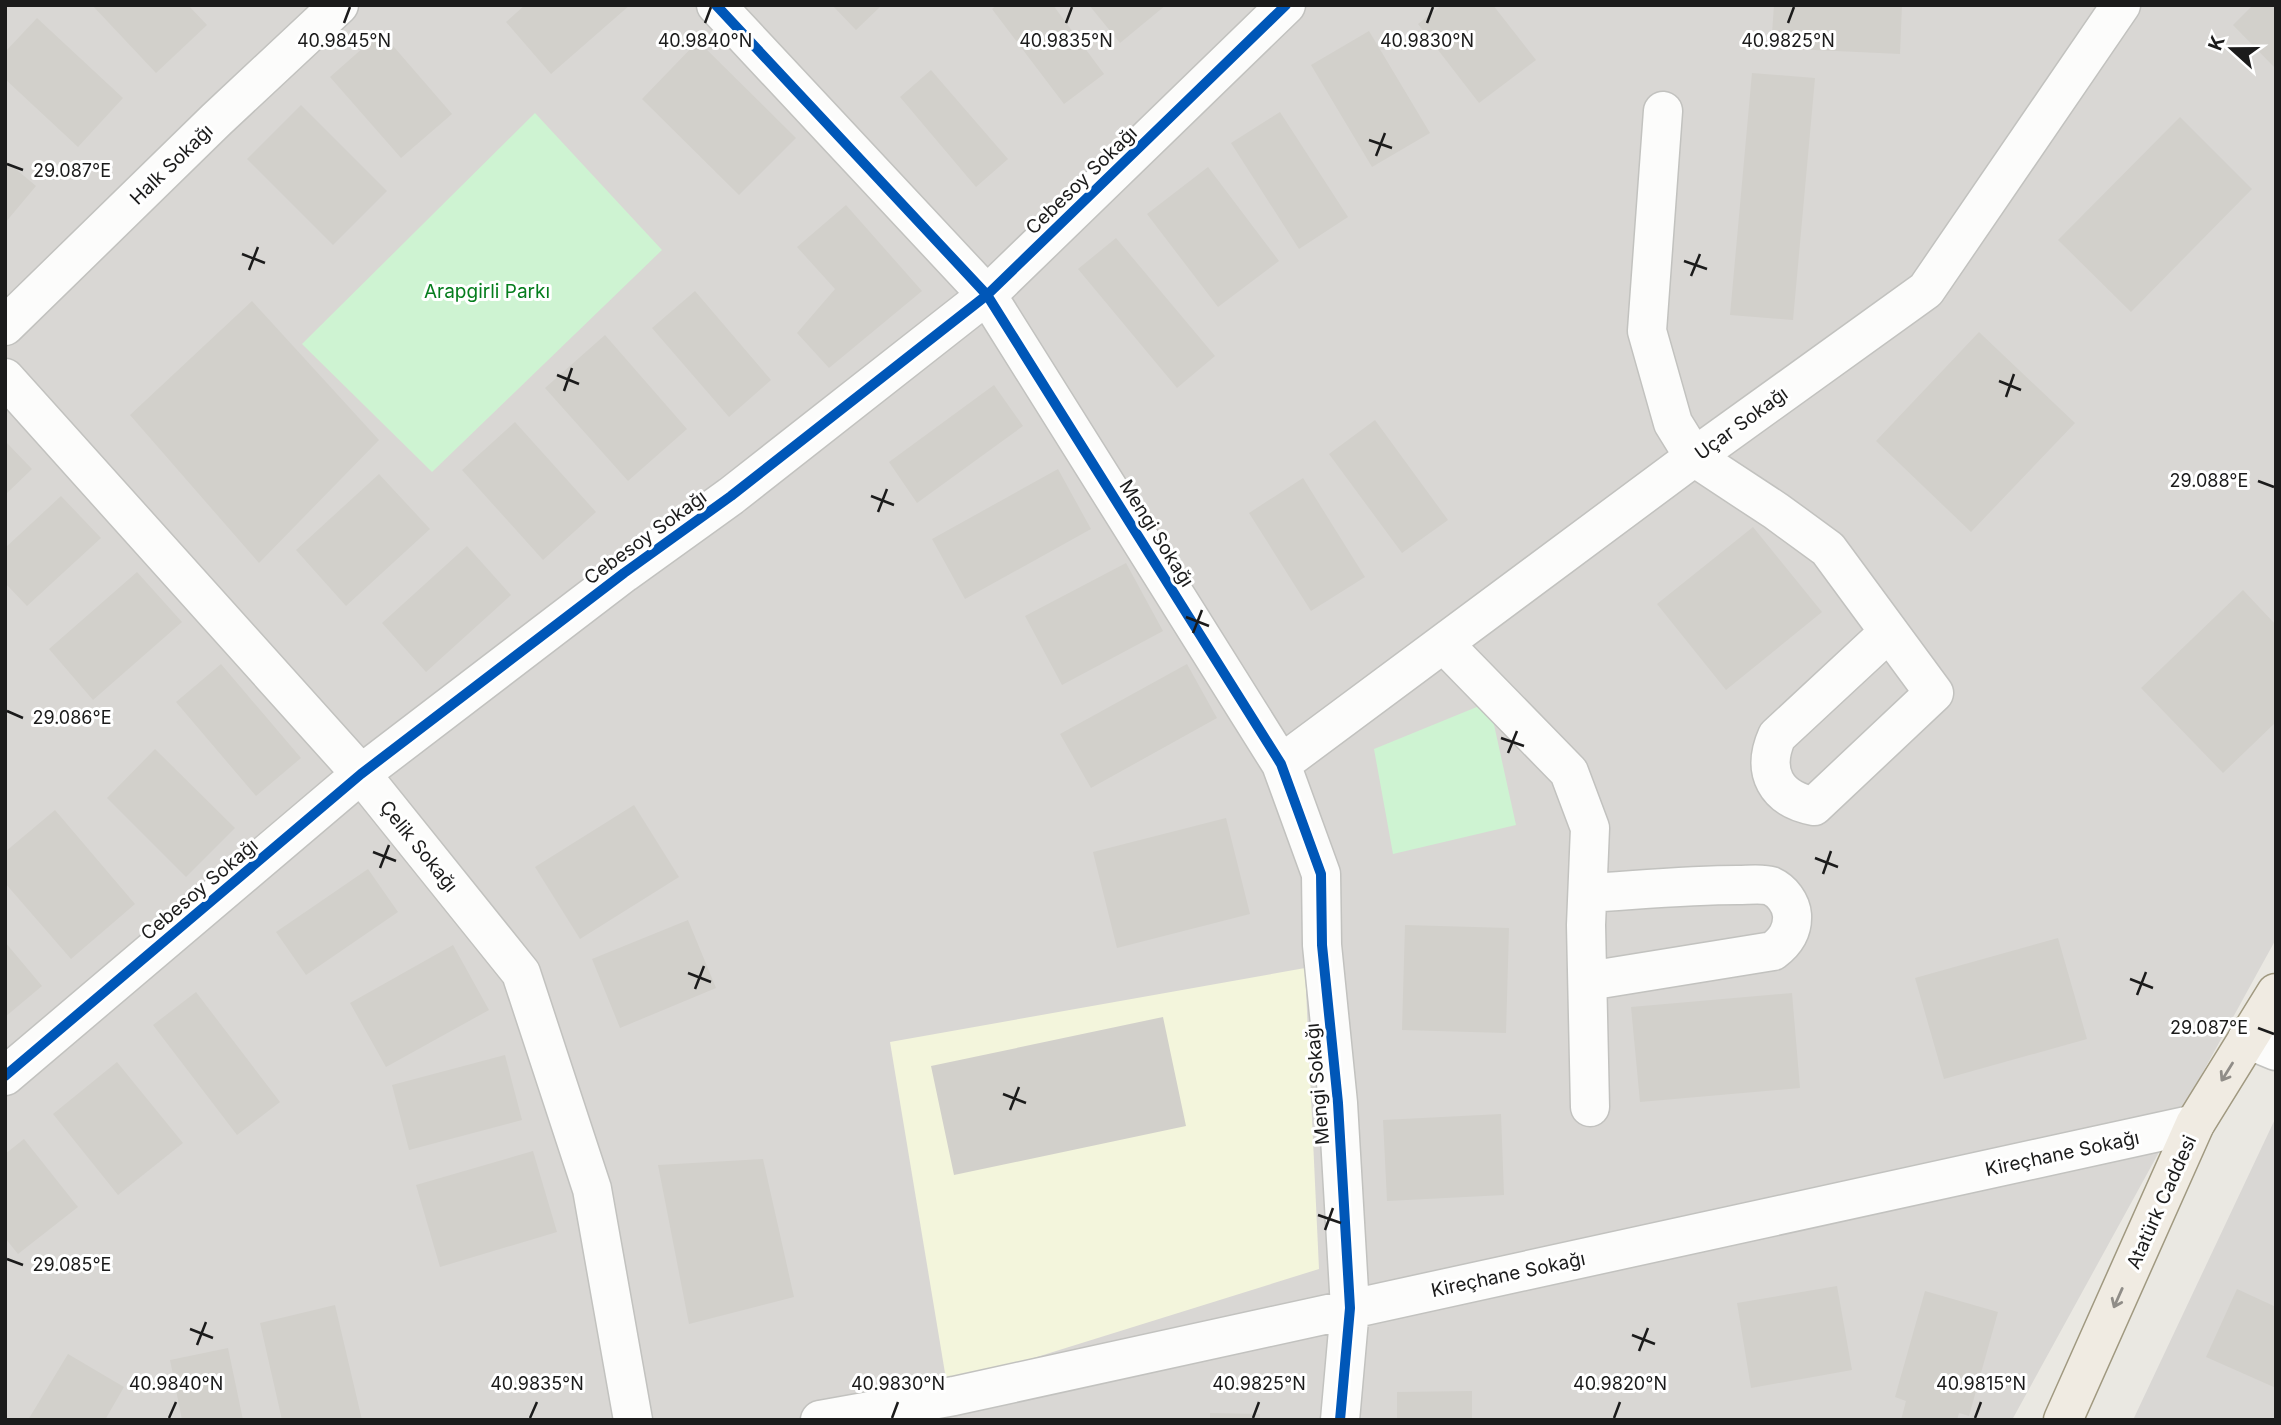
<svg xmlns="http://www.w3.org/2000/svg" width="2281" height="1425" font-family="Inter,sans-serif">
	<rect width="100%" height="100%" fill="#eae8e2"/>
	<path fill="#d9d7d4" d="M5,5h2271v934l-264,481h-2007z
		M2276,1117v303h-143z"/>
	<path fill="#f3f5dc" d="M1305,968l14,301 -372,116 -57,-343z"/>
	<path fill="#cef3d2" d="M535,113l127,137 -230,222 -130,-128z
		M1489,702l27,123 -123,29 -19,-105z"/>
	<path fill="#d2d0cb" d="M92,5h96l19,20 -51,48z
		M525,5h105l-79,69 -45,-52z
		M832,5h50l-26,25z
		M997,5h56l51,69 -40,30 -72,-95z
		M1089,5h77l-46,38z
		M1442,5h51l43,55 -57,43 -61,-79z
		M1774,5h128l-2,49 -129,-6z
		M2253,5h23v64l-43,-44z
		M37,18l86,80 -45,49 -73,-68v-27z
		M1369,31l61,102 -58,34 -61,-102z
		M381,32l71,82 -51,44 -71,-81z
		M698,41l98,97 -57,57 -97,-96z
		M931,70l77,89 -32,28 -76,-90z
		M1752,73l63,5 -22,242 -63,-5z
		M301,105l86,86 -54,54 -86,-86z
		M1280,112l68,105 -49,32 -68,-106z
		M2180,117l72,72 -121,123 -73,-72z
		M5,160l31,26 -31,37z
		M1208,167l71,94 -61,46 -71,-93z
		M846,205l76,86 -93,77 -32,-35 38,-44 -38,-42z
		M1116,238l99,118 -38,32 -99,-119z
		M695,291l76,89 -42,37 -77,-89z
		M252,301l127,139 -120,123 -129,-148z
		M1979,332l96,91 -104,109 -95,-91z
		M605,335l82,94 -59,52 -83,-93z
		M994,385l29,41 -106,77 -28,-41z
		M1375,420l73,100 -46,33 -73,-99z
		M515,422l81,90 -53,48 -81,-90z
		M5,441l27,28 -27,26z
		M1058,469l33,60 -126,70 -33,-60z
		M379,474l51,55 -84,77 -50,-56z
		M1303,478l62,99 -54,34 -62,-98z
		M61,496l40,42 -74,68 -22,-23v-35z
		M1753,527l69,85 -96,78 -69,-86z
		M467,546l44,49 -85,77 -44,-49z
		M1126,563l37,68 -101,54 -37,-69z
		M137,572l45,50 -89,78 -44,-51z
		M2243,590l33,35v97l-53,51 -82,-85z
		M221,664l80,94 -45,38 -80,-94z
		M1187,664l30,54 -126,70 -31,-54z
		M155,749l80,79 -49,49 -79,-79z
		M634,805l45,72 -99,62 -45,-72z
		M55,810l80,94 -64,55 -66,-76v-31z
		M1226,818l24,96 -133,34 -24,-96z
		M368,869l30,43 -92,63 -30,-43z
		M688,920l28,68 -96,40 -28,-69z
		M1405,925l104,3 -3,105 -104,-3z
		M2058,938l29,101 -143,40 -29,-101z
		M5,942l37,44 -37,31z
		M453,945l36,65 -103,57 -36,-64z
		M196,992l84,110 -43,33 -84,-110z
		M1792,993l8,95 -160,14 -9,-95z
		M1163,1017l23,109 -232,49 -23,-109z
		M505,1055l17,65 -113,30 -17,-65z
		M117,1062l66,81 -65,52 -65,-81z
		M1501,1114l3,81 -117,6 -4,-81z
		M24,1139l54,68 -60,47 -13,-16v-84z
		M533,1151l24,81 -117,35 -24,-82z
		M763,1159l31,138 -105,27 -31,-159z
		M1837,1286l15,84 -101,18 -14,-85z
		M2237,1289l39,18v81l-70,-31z
		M1925,1291l73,21 -29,104 -10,-3 -2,7h-56l5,-19 -11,-4z
		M335,1305l27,115h-80l-22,-97z
		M228,1348l15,72h-61l-12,-60z
		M68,1354l56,33 -19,33h-77z
		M1472,1391v29h-75v-28z
		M1210,1413l50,1v6h-50z"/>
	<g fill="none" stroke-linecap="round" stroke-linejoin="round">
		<defs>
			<path id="minor" d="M716,5l271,290 294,469 40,110 1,71 16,158 12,205 -10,112
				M1663,111l-16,220 26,92 21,34 82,54 52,38 106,144 -120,113c-38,-7 -53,-34 -37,-70l112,-104
				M5,326l211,-206 123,-115
				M5,378l356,396 160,199 71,216 41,231
				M1444,644l125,128 21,56 -4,97 4,182
				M1281,764l413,-307 232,-167 195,-285
				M1588,893c50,-3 100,-8 150,-8 10,0 24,-2 33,1 11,5 20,17 21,29 1,16 -7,27 -19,36l-185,30
				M2247,1039l29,12
				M5,1076l356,-302 263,-201 107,-77 256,-201 299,-290
				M820,1420l134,-24 1241,-272"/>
			<path id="major" d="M2063,1420l132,-296 81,-131"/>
		</defs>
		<use href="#minor" stroke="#c2c2bf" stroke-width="41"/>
		<use href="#major" stroke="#a09980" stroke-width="41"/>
		<use href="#minor" stroke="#fcfcfb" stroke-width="38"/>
		<use href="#major" stroke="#f0ebe2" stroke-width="38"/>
		<defs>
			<path id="cycleway" d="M716,5l271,290 294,469 40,110 1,71 16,158 12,205 -10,112
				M5,1076l356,-302 263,-201 107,-77 256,-201 299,-290"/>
		</defs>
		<use href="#cycleway" stroke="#fff" stroke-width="15"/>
		<use href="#cycleway" stroke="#0057b8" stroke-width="10"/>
	</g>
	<defs><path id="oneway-shaft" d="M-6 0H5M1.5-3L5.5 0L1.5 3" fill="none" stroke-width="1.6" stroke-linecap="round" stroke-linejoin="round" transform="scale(1.75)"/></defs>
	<g stroke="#908d88">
		<use href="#oneway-shaft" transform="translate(2227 1072) rotate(122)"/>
		<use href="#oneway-shaft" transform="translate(2118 1298) rotate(114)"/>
	</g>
	<path fill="none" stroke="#1b1b1b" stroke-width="2.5" d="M344,23l6,-16M705,23l6,-16M1066,23l6,-16M1427,23l6,-16M1788,23l6,-16M1369,140l23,8M1376,156l9,-23M7,164l16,6M242,254l23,9M1684,261l23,8M249,270l9,-23M1691,276l9,-22M557,375l22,9M1999,381l22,9M564,391l8,-23M2006,397l8,-23M2258,481l16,6M871,496l23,9M878,512l9,-23M1186,617l23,9M1193,633l9,-23M7,711l16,7M1501,738l23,8M1508,753l9,-22M373,852l23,9M1815,858l23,9M380,868l9,-23M1823,874l8,-23M688,973l23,9M2130,979l23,9M695,989l9,-23M2137,995l9,-23M2258,1028l16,6M1003,1094l23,9M1010,1110l9,-23M1318,1215l23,8M1325,1230l8,-22M7,1259l16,6M190,1329l23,9M1632,1335l23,9M197,1345l9,-23M1639,1351l9,-23M169,1418l7,-16M530,1418l7,-16M892,1418l6,-16M1253,1418l6,-16M1614,1418l6,-16M1975,1418l6,-16"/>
	<g text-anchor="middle" stroke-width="6" stroke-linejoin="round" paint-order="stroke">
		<g font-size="19" fill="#1b1b1b" stroke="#fff">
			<text transform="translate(171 164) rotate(-44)" y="7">Halk Sokağı</text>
			<text transform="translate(1081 180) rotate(-44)" y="7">Cebesoy Sokağı</text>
			<text transform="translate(1741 423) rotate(-36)" y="7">Uçar Sokağı</text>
			<text transform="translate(1157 533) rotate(58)" y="7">Mengi Sokağı</text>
			<text transform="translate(645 537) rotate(-36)" y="7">Cebesoy Sokağı</text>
			<text transform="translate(419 846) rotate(51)" y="7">Çelik Sokağı</text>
			<text transform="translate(199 889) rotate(-40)" y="7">Cebesoy Sokağı</text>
			<text transform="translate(1317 1084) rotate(-95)" y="7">Mengi Sokağı</text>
			<text transform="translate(2062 1153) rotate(-12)" y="7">Kireçhane Sokağı</text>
			<text transform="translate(2161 1202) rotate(-66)" y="7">Atatürk Caddesi</text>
			<text transform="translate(1508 1274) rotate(-12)" y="7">Kireçhane Sokağı</text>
		</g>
		<g font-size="19" fill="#057d1d" stroke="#fff">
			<text x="487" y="298">Arapgirli Parkı</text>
		</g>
	</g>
	<g font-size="18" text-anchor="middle" fill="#1b1b1b" stroke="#fff" stroke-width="6" stroke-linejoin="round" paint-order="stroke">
		<text x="1427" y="47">40.9830°N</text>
		<text x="344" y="47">40.9845°N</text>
		<text x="705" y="47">40.9840°N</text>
		<text x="1066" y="47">40.9835°N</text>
		<text x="1788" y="47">40.9825°N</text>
		<text x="72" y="177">29.087°E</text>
		<text x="2209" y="487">29.088°E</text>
		<text x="72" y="724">29.086°E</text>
		<text x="2209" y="1034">29.087°E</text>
		<text x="72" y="1271">29.085°E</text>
		<text x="176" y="1390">40.9840°N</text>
		<text x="537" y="1390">40.9835°N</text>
		<text x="898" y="1390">40.9830°N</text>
		<text x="1259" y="1390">40.9825°N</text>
		<text x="1620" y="1390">40.9820°N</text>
		<text x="1981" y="1390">40.9815°N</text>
	</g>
	<rect width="2281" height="1425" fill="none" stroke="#1b1b1b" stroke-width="14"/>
	<g transform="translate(2232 49) rotate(291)" stroke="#ffffff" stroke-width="5" paint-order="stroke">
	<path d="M0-5L12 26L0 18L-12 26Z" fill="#1b1b1b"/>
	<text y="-10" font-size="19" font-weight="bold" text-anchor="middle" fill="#1b1b1b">K</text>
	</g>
</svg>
